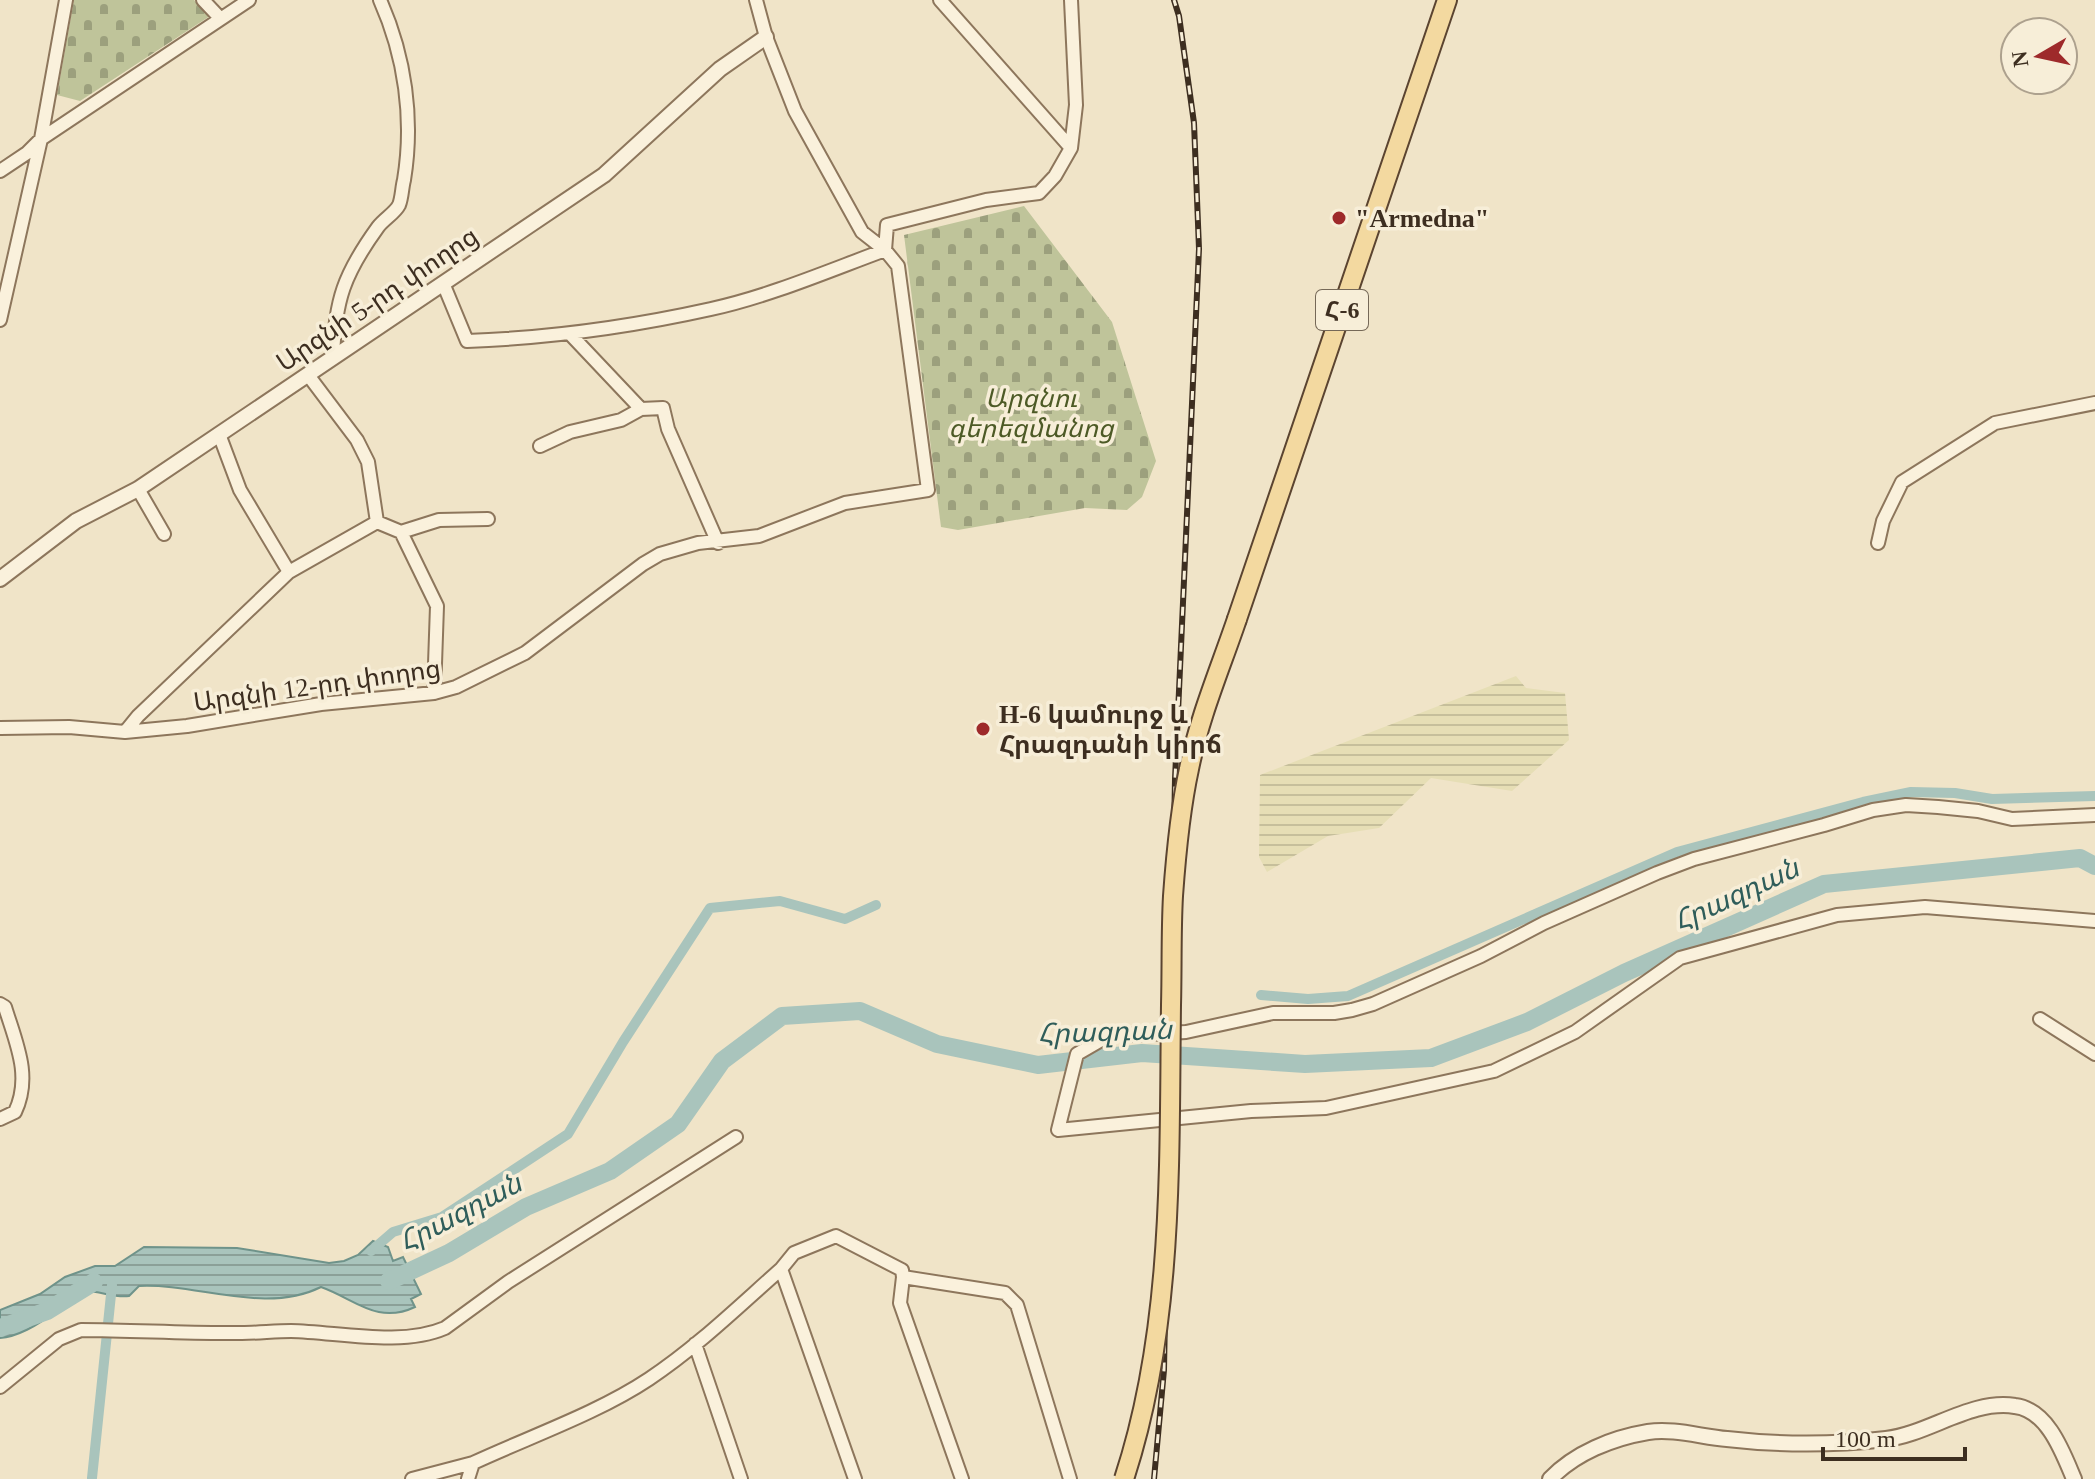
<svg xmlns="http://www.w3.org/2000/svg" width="2095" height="1479" font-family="'Times New Roman','Noto Sans Armenian',serif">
	<defs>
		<pattern id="farmland-rules" width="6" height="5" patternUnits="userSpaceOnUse" patternTransform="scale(2)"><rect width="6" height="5" fill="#e6deb5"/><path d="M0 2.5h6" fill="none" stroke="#c6bf9b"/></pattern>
		<pattern id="cemetery-stones" width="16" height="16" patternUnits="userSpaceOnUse" patternTransform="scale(2)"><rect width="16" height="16" fill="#bfc49a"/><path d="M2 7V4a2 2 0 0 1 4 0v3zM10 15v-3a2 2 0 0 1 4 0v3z" fill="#9ca07d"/></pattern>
		<pattern id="water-rules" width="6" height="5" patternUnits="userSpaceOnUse" patternTransform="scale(2)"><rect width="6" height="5" fill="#a9c4bc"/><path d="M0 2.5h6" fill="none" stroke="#8ba098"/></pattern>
	</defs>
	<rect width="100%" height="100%" fill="#f0e4c8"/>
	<path fill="url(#farmland-rules)" d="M1516,676l10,12 39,5 4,47 -57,51 -81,-13 -52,50 -51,8 -61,36 -8,-15 1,-82z"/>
	<path fill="url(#cemetery-stones)" d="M74,0h120l16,16 -130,85 -23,-6z
		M1024,206l88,116 44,139 -14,36 -15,13 -42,-2 -127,22 -17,-3 -37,-292z"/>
	<path fill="url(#water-rules)" stroke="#6f938a" stroke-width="2" d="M373,1241l15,6 5,14 10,-4 18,37 -10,5 4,8c-38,18 -60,-8 -94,-20 -56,28 -124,-4 -182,-1l-10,10c-20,3 -40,-12 -61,-1 -7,4 -11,14 -17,19 -12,11 -35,23 -51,24v-28l40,-16 25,-17 30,-11h20l29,-19 93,1 92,15 15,-2 14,-6z"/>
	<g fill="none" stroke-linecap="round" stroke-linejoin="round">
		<path stroke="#a9c4bc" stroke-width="10" d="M1261,995l47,4 40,-3 329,-144 186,-50 48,-10 44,1 37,6 103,-3
			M371,1251l22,-19 49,-15 126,-83 55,-92 87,-134 70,-7 65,18 31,-14
			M92,1478l20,-193"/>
		<path stroke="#a9c4bc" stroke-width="18" d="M389,1281l60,-28 77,-46 84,-36 68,-47 44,-63 60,-45 78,-5 77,33 101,21 104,-12 163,11 126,-6 96,-36 97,-49 200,-89 256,-26 15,8
			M0,1328l47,-17 47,-29"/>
		<defs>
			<path id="minor" d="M203,0l17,18
				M940,0l131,148
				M0,171l27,-18 14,-14 208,-139
				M885,250l2,-25 99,-25 53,-7 16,-17 16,-28 5,-43 -5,-105
				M443,283l24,58c82,-3 163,-14 244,-32 59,-13 117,-38 174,-59
				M0,320l41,-181 25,-139
				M571,335l70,74 22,-1 5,21 50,114
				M333,357c2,-57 11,-83 45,-130 6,-8 17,-14 21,-22 3,-7 3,-18 5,-25 10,-61 1,-124 -24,-180
				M308,375l49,65 11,22 9,60
				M219,434l21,56 49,82
				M540,446l30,-14 51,-12 20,-11
				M138,489l26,45
				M401,532l38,-12 49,-1
				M1878,543l5,-22 19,-39 93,-59 100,-20
				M0,728l69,-1 56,5 62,-6 134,-22 113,-11 22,-6 69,-34 118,-89 17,-10 38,-11 61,-7 86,-33 83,-13 -30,-224 -13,-16 -23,-18 -67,-121 -29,-74 -10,-37
				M125,732l13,-16 151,-144 88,-50 24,10 36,74 -3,87
				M2095,815l-83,4 -34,-8 -40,-4 -32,-2 -33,5 -49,15 -130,34 -37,14 -113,50 -63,33 -108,48 -21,6 -18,3h-61l-87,19 -54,3 -17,-3 -38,22 -19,76 193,-19 75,-3 168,-37 81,-39 105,-74 157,-43 88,-8 170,14
				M0,1004l5,3c11,36 27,69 10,105l-15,7
				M2040,1019l55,35
				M781,1269l13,-16 42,-17 66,34 1,7 102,16 12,12 53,174
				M903,1277l-3,26 62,176
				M695,1344l46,135
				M0,1387l59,-48 22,-9c54,0 107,4 161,3 16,0 33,-2 49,-2 47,1 110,16 154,-3l63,-46 228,-145
				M412,1479l61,-16
				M468,1479l5,-16c56,-26 125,-50 176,-84 48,-32 89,-72 132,-110l74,210"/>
			<path id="tertiary" d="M0,579l76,-58 62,-32 466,-314 116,-106 46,-32
				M1550,1479c25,-26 62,-41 98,-47 25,-4 54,5 79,7 52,6 107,6 159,0 43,-5 85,-40 129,-33 33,4 48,47 59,73"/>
			<path id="primary" d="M1237,619l210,-619"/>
		</defs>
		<use href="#minor" stroke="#8d765c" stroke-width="16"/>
		<use href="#tertiary" stroke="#8d765c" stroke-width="18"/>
		<use href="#primary" stroke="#5b4430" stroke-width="22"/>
		<use href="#minor" stroke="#faf1dc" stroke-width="12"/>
		<use href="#tertiary" stroke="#faf1dc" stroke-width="14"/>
		<use href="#primary" stroke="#f3d9a0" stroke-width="18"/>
		<defs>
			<path id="rail" d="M1154,1479l10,-109 11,-591 24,-530 -5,-126 -15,-107 -5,-16"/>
		</defs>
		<use href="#rail" stroke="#3d2e20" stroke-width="6"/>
		<use href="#rail" stroke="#f7eed8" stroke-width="3" stroke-dasharray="9" stroke-linecap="butt"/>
		<defs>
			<path id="primary-bridge" d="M1124,1479c50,-152 45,-316 47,-474 1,-37 0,-73 2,-109 3,-42 7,-86 16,-127 10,-51 31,-100 48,-150"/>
		</defs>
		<use href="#primary-bridge" stroke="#5b4430" stroke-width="22" stroke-linecap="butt"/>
		<use href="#primary-bridge" stroke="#f3d9a0" stroke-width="18"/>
	</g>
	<g fill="#9e2a2b" stroke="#f7eed8" stroke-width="3">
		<circle cx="1339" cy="218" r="8"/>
		<circle cx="983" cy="729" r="8"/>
	</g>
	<g text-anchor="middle" stroke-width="7" stroke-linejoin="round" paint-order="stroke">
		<rect fill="#f7eed8" stroke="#756857" stroke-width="2" x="1316" y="290" width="52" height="40" rx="6"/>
		<g font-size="24" font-weight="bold" fill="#3d2e20">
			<text x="1342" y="318">Հ-6</text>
		</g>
		<g font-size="26" font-weight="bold" fill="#3d2e20" stroke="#f7eed8" text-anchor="start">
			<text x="1355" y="227">"Armedna"</text>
			<text x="999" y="723">H-6 կամուրջ և<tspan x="999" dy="30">Հրազդանի կիրճ</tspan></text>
		</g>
		<g font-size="26" fill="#3d2e20" stroke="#f7eed8">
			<text transform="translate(377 299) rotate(-34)" y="9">Արզնի 5-րդ փողոց</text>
			<text transform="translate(317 685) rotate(-8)" y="9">Արզնի 12-րդ փողոց</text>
		</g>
		<g font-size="26" font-style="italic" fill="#4d5a26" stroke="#f7eed8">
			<text x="1031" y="407">Արզնու<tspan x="1031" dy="30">գերեզմանոց</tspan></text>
		</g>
		<g font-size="28" font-style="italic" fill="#2f5d5a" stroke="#f7eed8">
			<text transform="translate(1736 894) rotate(-25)" y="10">Հրազդան</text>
			<text transform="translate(1105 1031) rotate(-2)" y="10">Հրազդան</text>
			<text transform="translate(460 1212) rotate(-28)" y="10">Հրազդան</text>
		</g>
	</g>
	<g transform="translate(2039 56) rotate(261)"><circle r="38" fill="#f7eed8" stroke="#ada18e" stroke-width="2"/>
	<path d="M0-6L14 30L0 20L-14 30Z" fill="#9e2a2b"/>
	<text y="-12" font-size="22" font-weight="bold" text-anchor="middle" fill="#3d2e20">N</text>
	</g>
	<path d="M1823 1447v12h142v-12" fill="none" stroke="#3d2e20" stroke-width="4"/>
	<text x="1835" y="1447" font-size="24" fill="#3d2e20" stroke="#f7eed8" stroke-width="6" paint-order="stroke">100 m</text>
</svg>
